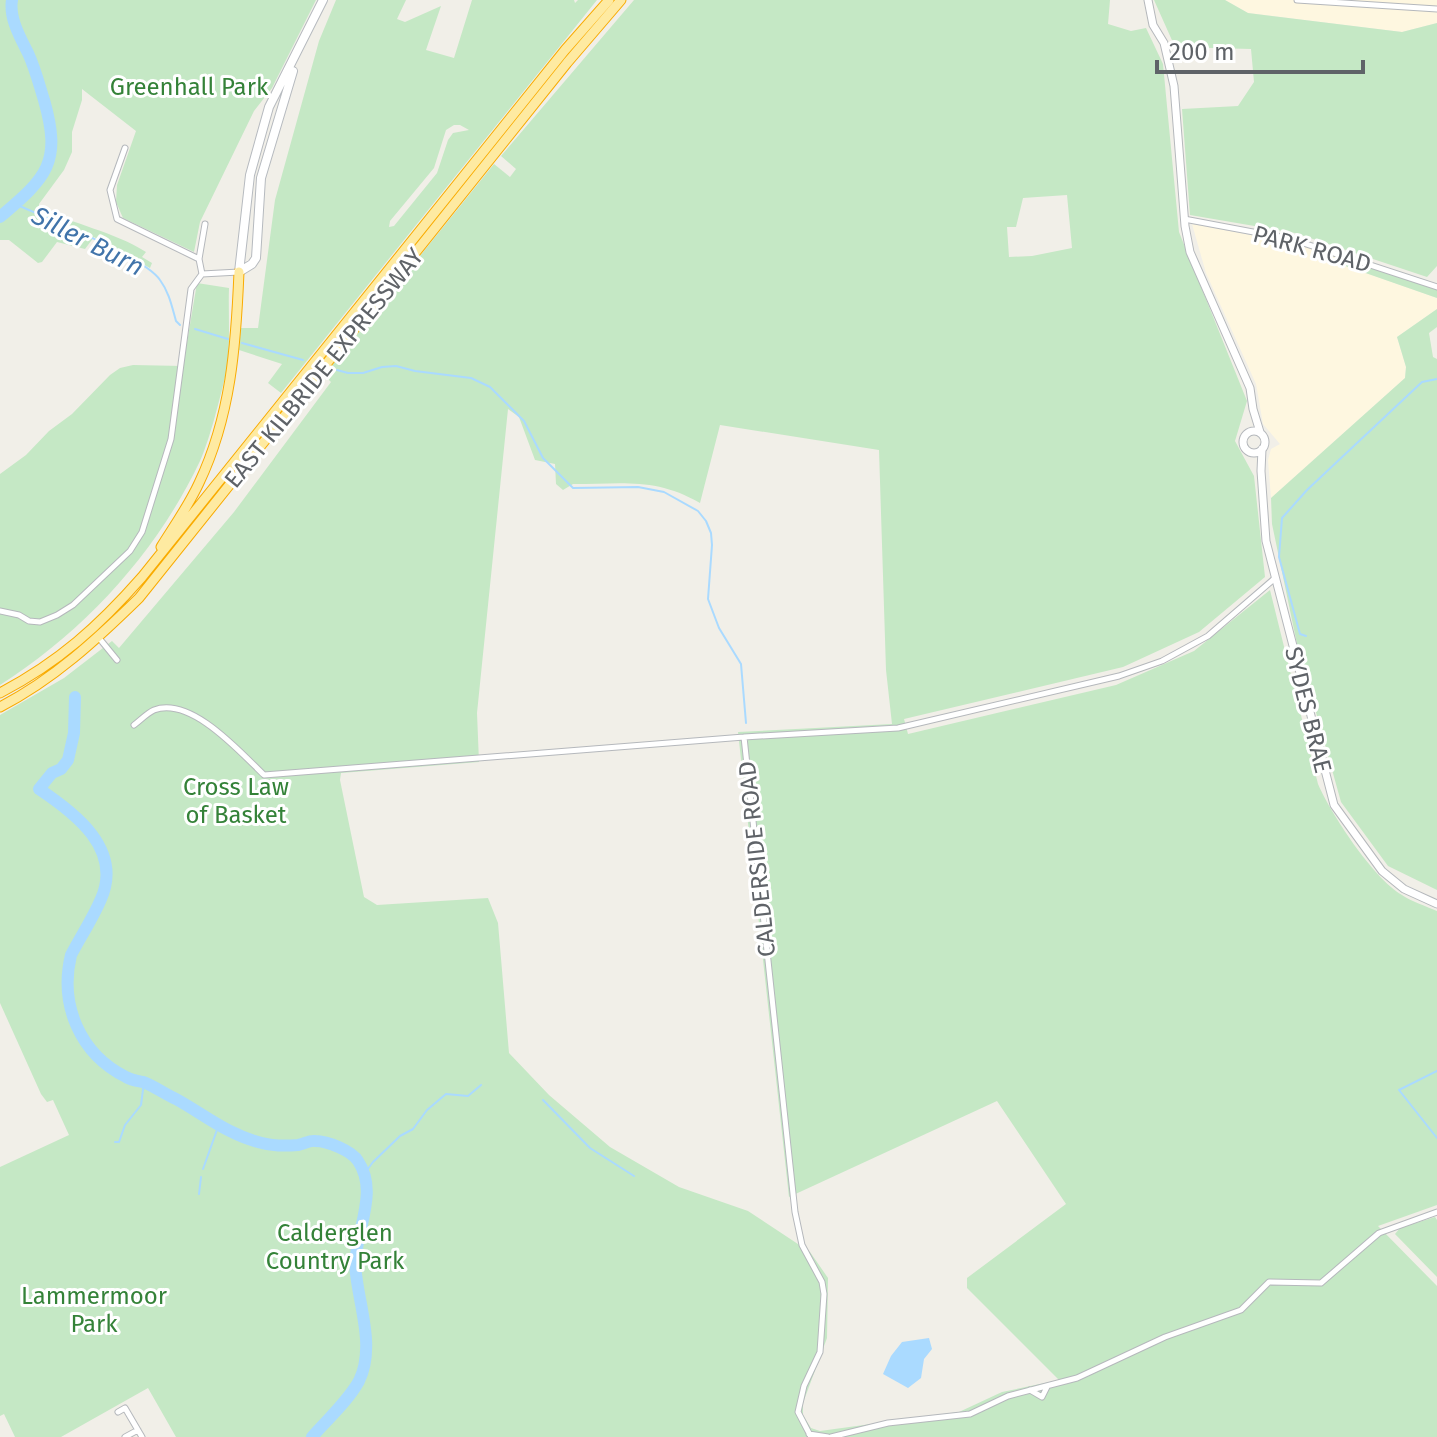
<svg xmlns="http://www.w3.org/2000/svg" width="1437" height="1437" font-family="'Fira Sans',sans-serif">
	<rect width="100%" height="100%" fill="#f1efe8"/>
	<path fill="#fef7e0" d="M1225,0h212v23l-35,9 -154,-19z
		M1192,224l96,18 49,13 -2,7 102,36v11l-40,28 9,30 -1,11 -134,120 -3,-38 3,-11 9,-5 -17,-20 -7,-40 -50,-111z"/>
	<path fill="#c5e8c5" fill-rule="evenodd" d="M0,0h316l-44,88 -18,23 -54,111 -6,30 -71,-34 -7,-16 1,-17 19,-54 -54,-42v11l-10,32v20l-8,18 -25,34v3c35,18 74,24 107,45l-4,5 10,6 -2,5 -56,-31 -9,12 -28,-7 -15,20 -4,1 -29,-23h-9z
		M336,0h70l-9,19 8,3 36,-16 -15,44 28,8 18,-58h102l1,3 3,-3h19l-316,393 -13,-10 14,-19 -43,-14 2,-22h17l17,-128 44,-159zM454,125h6l9,5 -16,3 -5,7 -11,33 -43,53 -5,1 1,-6 44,-53 12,-38z
		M634,0h476l-2,24 23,7 15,-3 17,36 16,168 68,169 -12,40 19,35 11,101 -66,55 -76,35 -219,52 4,15 208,-49 78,-34 76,-61 48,194c13,30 55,94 84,111 10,7 24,11 35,16v294l-59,21 59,60v151h-1261l-28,-49 -87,49h-46l-11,-23 -4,2v-249l69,-32 -16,-35 -6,2 -6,-8 -41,-91v-288l64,-37 48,-37 7,7 115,-136 97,-130 -7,-7 170,-211 16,13 6,-8 -15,-13zM1067,195l5,53 -40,8 -23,1 -2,-30h9l7,-29zM508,409l11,8 16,43 20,4 1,20 7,6 10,-6c48,0 83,-7 127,19l20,-78 159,25 7,220 6,54 -154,8 51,465 208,-96 69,103 -99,74v10l92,92 -57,12 -43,20 -139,19 -9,-3 -8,-13v-12l24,-65 1,-60 -18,-26 -62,-41 -69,-24 -69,-40 -61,-52 -40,-42 -11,-130 -10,-25 -111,7 -13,-8 -24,-117 1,-7 138,-11 -2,-49z
		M1154,0h71l23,13 154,19 35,-9v243l-10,11 -132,-44 -105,-18 -8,-106 56,-3 16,-24 -3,-33 -76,-2z
		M1337,255l100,33v10l-103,-36z
		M197,283l32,5c-1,27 2,59 -3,85 -6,25 -16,66 -26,88 -43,91 -115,170 -200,224v-211l26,-19 23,-24 23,-17 38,-39 10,-7 13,-3 50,1z
		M1437,309v18l-8,6 4,24 4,2v531l-49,-24 -47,-64 -44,-158 -25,-120 -1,-26 134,-120 1,-11 -9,-30z
		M1435,1217l2,3v57l-42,-43 5,-6z"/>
	<path fill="#aadaff" d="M929,1338l3,11 -8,10 -3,19 -13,10 -25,-14 8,-18 11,-14z"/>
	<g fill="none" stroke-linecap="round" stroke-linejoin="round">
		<path stroke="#aadaff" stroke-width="2" d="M15,204c29,13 130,53 145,76 9,12 12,27 16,41l4,4
			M195,329l33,10
			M242,343l61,17
			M337,370l11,3h15l19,-6 14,-1 19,5 56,7 19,9 34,34 19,37 30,30 65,-1 26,5 34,19 8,10 5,12 1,12 -4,54 11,29 22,36 5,59
			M1306,636l-6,-2 -21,-77 3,-39 25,-28 115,-108 15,-3
			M1437,1071l-38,19 38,48
			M543,1100l47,48 44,28
			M115,1142h4l6,-17 16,-20 3,-23
			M203,1169l15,-42
			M364,1174l9,-12 27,-26 13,-7 14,-19 19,-16 22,2 13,-11
			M199,1194l2,-17"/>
		<path stroke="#aadaff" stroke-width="12" d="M0,217c47,-40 62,-54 44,-117 -5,-16 -9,-32 -16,-47 -8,-16 -19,-35 -16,-53
			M75,697l-1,36 -6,27 -7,9 -9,4 -13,16c36,24 84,60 62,110 -8,19 -20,37 -30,56 -12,50 9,99 55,122 5,3 12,4 17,5 11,4 22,12 33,17 29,16 52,36 86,44 11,3 24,3 36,2 6,-1 12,-5 17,-4 13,0 37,10 43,20 23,34 -7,76 -2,113 4,35 19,74 3,107 -11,20 -32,39 -47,56"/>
		<defs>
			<path id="minor" d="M1297,0l140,9
				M125,148l-15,42 7,29 82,40
				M1184,219l107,20 146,48
				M202,274l-3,-15 6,-35
				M202,274l37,-2
				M0,611l19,4 10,6 11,1 17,-7 16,-10 57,-54 12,-19 29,-93 20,-150 11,-15
				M99,638l18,22
				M134,725c7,-5 13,-12 20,-15 37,-14 86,42 110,65l480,-38 154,-9 221,-52 43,-15 46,-25 66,-57
				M744,737l51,475 7,33 20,37 2,12 -4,58 -16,34 -6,26 13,25
				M1030,1390l12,7 5,-10
				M118,1412l7,-4 17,29
				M809,1434l19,3
				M125,1437l13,-7
				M831,1437l57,-14 82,-9 38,-18 69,-18 88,-41 76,-27 28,-28 52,1 58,-50 58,-21"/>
			<path id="tertiary" d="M1148,0l5,25 11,18 10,43 11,140 5,26 60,136 3,21 7,23
				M1243 442a11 11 0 1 1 22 0a11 11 0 1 1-22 0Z
				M1262,449l-1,22 5,70 68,264 48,66 22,18 33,15"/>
			<path id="secondary" d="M239,272l11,-97 19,-68 54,-107
				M239,272l13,-8 4,-6 5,-80 32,-107"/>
			<path id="trunk" d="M161,547c13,-21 28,-42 38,-64 32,-67 37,-138 40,-211
				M0,693c59,-31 99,-67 142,-116l423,-527 44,-50
				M0,707c54,-28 96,-67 139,-109l428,-535 54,-63"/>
		</defs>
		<use href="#minor" stroke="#b5b8bc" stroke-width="7"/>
		<use href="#tertiary" stroke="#b5b8bc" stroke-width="9"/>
		<use href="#secondary" stroke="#b6babf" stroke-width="10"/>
		<use href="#trunk" stroke="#f9ab00" stroke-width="11"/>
		<use href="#minor" stroke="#fff" stroke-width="5"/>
		<use href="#tertiary" stroke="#fff" stroke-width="7"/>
		<use href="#secondary" stroke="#fff" stroke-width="8"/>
		<use href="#trunk" stroke="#feeaa1" stroke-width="9"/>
	</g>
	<g text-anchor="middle" stroke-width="6" stroke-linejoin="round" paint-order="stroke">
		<g font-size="24" fill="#348238" stroke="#fff">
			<text x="189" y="95">Greenhall Park</text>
			<text x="236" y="795">Cross Law<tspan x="236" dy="28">of Basket</tspan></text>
			<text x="335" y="1241">Calderglen<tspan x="335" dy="28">Country Park</tspan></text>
			<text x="94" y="1304">Lammermoor<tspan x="94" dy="28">Park</tspan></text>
		</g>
		<g font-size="24" fill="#5f6368" stroke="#fff">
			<text transform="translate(1312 249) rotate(15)" y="8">PARK ROAD</text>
			<text transform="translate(324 368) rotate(-51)" y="8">EAST KILBRIDE EXPRESSWAY</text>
			<text transform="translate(1308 710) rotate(76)" y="8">SYDES BRAE</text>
			<text transform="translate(757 859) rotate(-96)" y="8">CALDERSIDE ROAD</text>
		</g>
		<g font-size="26" font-style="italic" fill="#4174aa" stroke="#fff">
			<text transform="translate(88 241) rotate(27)" y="9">Siller Burn</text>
		</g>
	</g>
	<path d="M1157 60v12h206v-12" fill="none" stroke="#5f6368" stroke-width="4"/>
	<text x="1169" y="60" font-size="24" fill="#5f6368" stroke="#ffffff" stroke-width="6" paint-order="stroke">200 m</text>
</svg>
